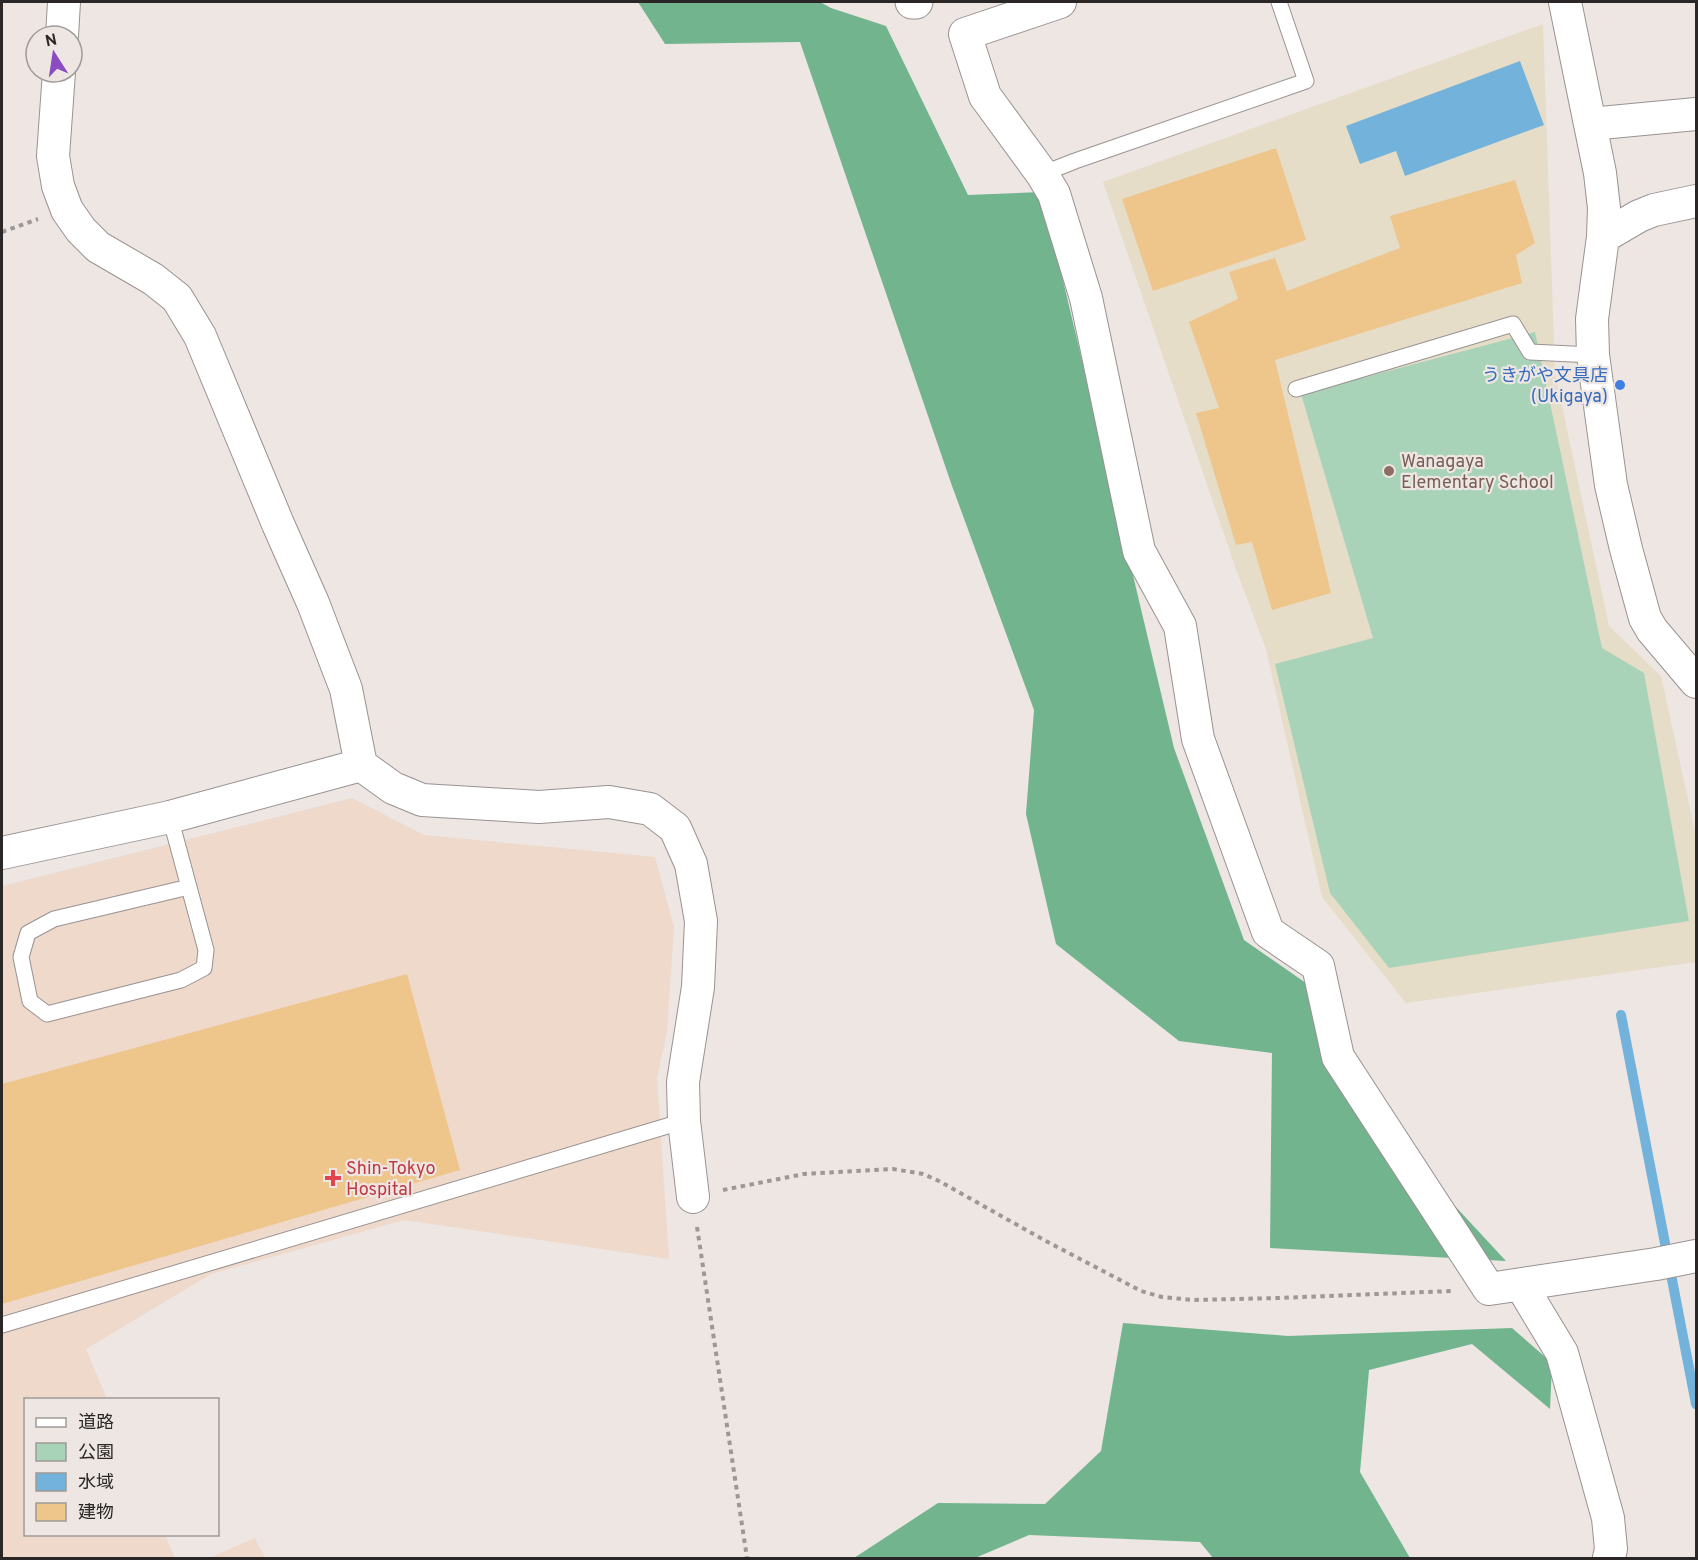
<svg xmlns="http://www.w3.org/2000/svg" width="1698" height="1560" font-family="Overpass,'Noto Sans JP',sans-serif">
	<rect width="100%" height="100%" fill="#ede6e3"/>
	<path fill="#e6ddc8" d="M1543,24l12,349 54,253 52,50 35,160v126l-290,41 -84,-106 -56,-248 -30,-80 -133,-387z"/>
	<path fill="#eed9cb" d="M352,798l72,37 231,22 19,70 -7,105 -10,46 12,181 -265,-39 -193,54 -125,75 21,50 -81,1v134l139,1 10,23h-173v-672z
		M255,1538l10,20h-56z"/>
	<path fill="#a9d3b8" d="M1535,332l67,316 42,25 45,248 -300,47 -59,-75 -55,-229 98,-26 -72,-244z"/>
	<path fill="#72b48d" d="M638,2h182l11,6 55,18 82,169 74,-3 132,556 70,192 79,55 4,73 179,193 -236,-13 2,-195 -93,-12 -123,-97 -30,-130 8,-104 -83,-227 -151,-441 -135,2z
		M1123,1323l165,13 224,-8 40,35 -2,46 -78,-65 -103,26 -9,102 50,86h-197l-13,-16 -171,-7 -54,23h-121l84,-55 107,1 56,-53z"/>
	<path fill="#73b3db" d="M1520,61l24,64 -139,51 -9,-25 -36,13 -14,-38z"/>
	<g fill="none" stroke-linecap="round" stroke-linejoin="round">
		<path stroke="#73b3db" stroke-width="10" d="M1621,1015l75,389"/>
	</g>
	<path fill="#eec58b" d="M1276,148l30,92 -153,51 -31,-92z
		M1515,180l20,63 -19,12 6,28 -247,77 56,233 -59,17 -20,-68 -16,3 -40,-132 23,-5 -30,-86 49,-23 -9,-27 46,-14 12,33 113,-43 -10,-32z
		M407,974l53,196 -458,134v-220z"/>
	<g fill="none" stroke-linecap="round" stroke-linejoin="round">
		<defs>
			<path id="service" d="M1042,174l33,-13 231,-80 -27,-79
				M1296,389l217,-65 17,28 63,3
				M170,817l36,133 -2,18 -23,12 -134,34 -17,-13 -9,-44 7,-24 26,-14 135,-32
				M2,1325l682,-204"/>
			<path id="minor" d="M1060,2l-95,32 20,62 57,78 12,20 32,104 53,253 41,75 18,113 70,193 50,34 20,91 151,232 167,-25 40,-8
				M1565,2l35,171 4,35 -1,29 -11,82 1,36 18,130 15,64 19,69 7,12 44,52
				M62,36l2,-34
				M1590,124l106,-10
				M1603,237l36,-21 15,-6 42,-9
				M361,765l32,23 29,12 117,7 70,-5 41,7 25,19 16,36 10,57 -3,66 -15,95 1,39 9,76
				M2,853l168,-36 191,-52 -15,-76 -33,-86 -35,-79 -78,-188 -23,-38 -24,-19 -55,-32 -17,-17 -14,-20 -9,-24 -5,-30 6,-84
				M1521,1285l41,68 46,165 3,31 -2,9"/>
			<path id="tertiary" d="M912,2h4"/>
		</defs>
		<use href="#service" stroke="#999290" stroke-width="17"/>
		<use href="#minor" stroke="#999290" stroke-width="34"/>
		<use href="#tertiary" stroke="#999290" stroke-width="35"/>
		<path stroke="#9d9896" stroke-width="4" stroke-dasharray="4.5 4.5" stroke-linecap="butt" d="M2,232l36,-13
			M723,1190l81,-16 89,-5 30,5 16,7 105,59 97,51 21,6 31,3 86,-2 172,-7
			M697,1227l50,331"/>
		<use href="#service" stroke="#fff" stroke-width="15"/>
		<use href="#minor" stroke="#fff" stroke-width="32"/>
		<use href="#tertiary" stroke="#fff" stroke-width="33"/>
	</g>
	<circle fill="#3f7fe0" stroke="#ede6e3" stroke-width="2" cx="1620" cy="385" r="6"/>
	<circle fill="#8d6e63" stroke="#ede6e3" stroke-width="2" cx="1389" cy="471" r="6"/>
	<path fill="#e0444e" stroke="#ede6e3" stroke-width="2" d="M330 1169h6v6h6v6h-6v6h-6v-6h-6v-6h6z"/>
	<g text-anchor="middle" stroke-width="4.5" stroke-linejoin="round" paint-order="stroke">
		<g font-size="18" fill="#366cbe" stroke="#ede6e3" text-anchor="end">
			<text x="1608" y="381">うきがや文具店<tspan x="1608" dy="21">(Ukigaya)</tspan></text>
		</g>
		<g font-size="18" fill="#785e54" stroke="#ede6e3" text-anchor="start">
			<text x="1401" y="467">Wanagaya<tspan x="1401" dy="21">Elementary School</tspan></text>
		</g>
		<g font-size="18" fill="#be3a42" stroke="#ede6e3" text-anchor="start">
			<text x="346" y="1174">Shin-Tokyo<tspan x="346" dy="21">Hospital</tspan></text>
		</g>
	</g>
	<rect width="1698" height="1560" fill="none" stroke="#2a2726" stroke-width="6"/>
	<rect x="24" y="1398" width="195" height="138" fill="#ede6e3" stroke="#9f9a97" stroke-width="1.5"/>
	<rect x="36" y="1418" width="30" height="9" fill="#ffffff" stroke="#9f9a97" stroke-width="1.5"/>
	<text x="78" y="1428" font-size="18" fill="#2a2726">道路</text>
	<rect x="36" y="1443" width="30" height="18" fill="#a9d3b8" stroke="#9f9a97" stroke-width="1.5"/>
	<text x="78" y="1458" font-size="18" fill="#2a2726">公園</text>
	<rect x="36" y="1473" width="30" height="18" fill="#73b3db" stroke="#9f9a97" stroke-width="1.5"/>
	<text x="78" y="1488" font-size="18" fill="#2a2726">水域</text>
	<rect x="36" y="1503" width="30" height="18" fill="#eec58b" stroke="#9f9a97" stroke-width="1.5"/>
	<text x="78" y="1518" font-size="18" fill="#2a2726">建物</text>
	<g transform="translate(54 54) rotate(348)"><circle r="28" fill="#ede6e3" stroke="#9f9a97" stroke-width="1.5"/>
	<path d="M0-4.5L10 22L0 15L-10 22Z" fill="#8b4bc1"/>
	<text y="-9" font-size="16" font-weight="bold" text-anchor="middle" fill="#2a2726">N</text>
	</g>
</svg>
